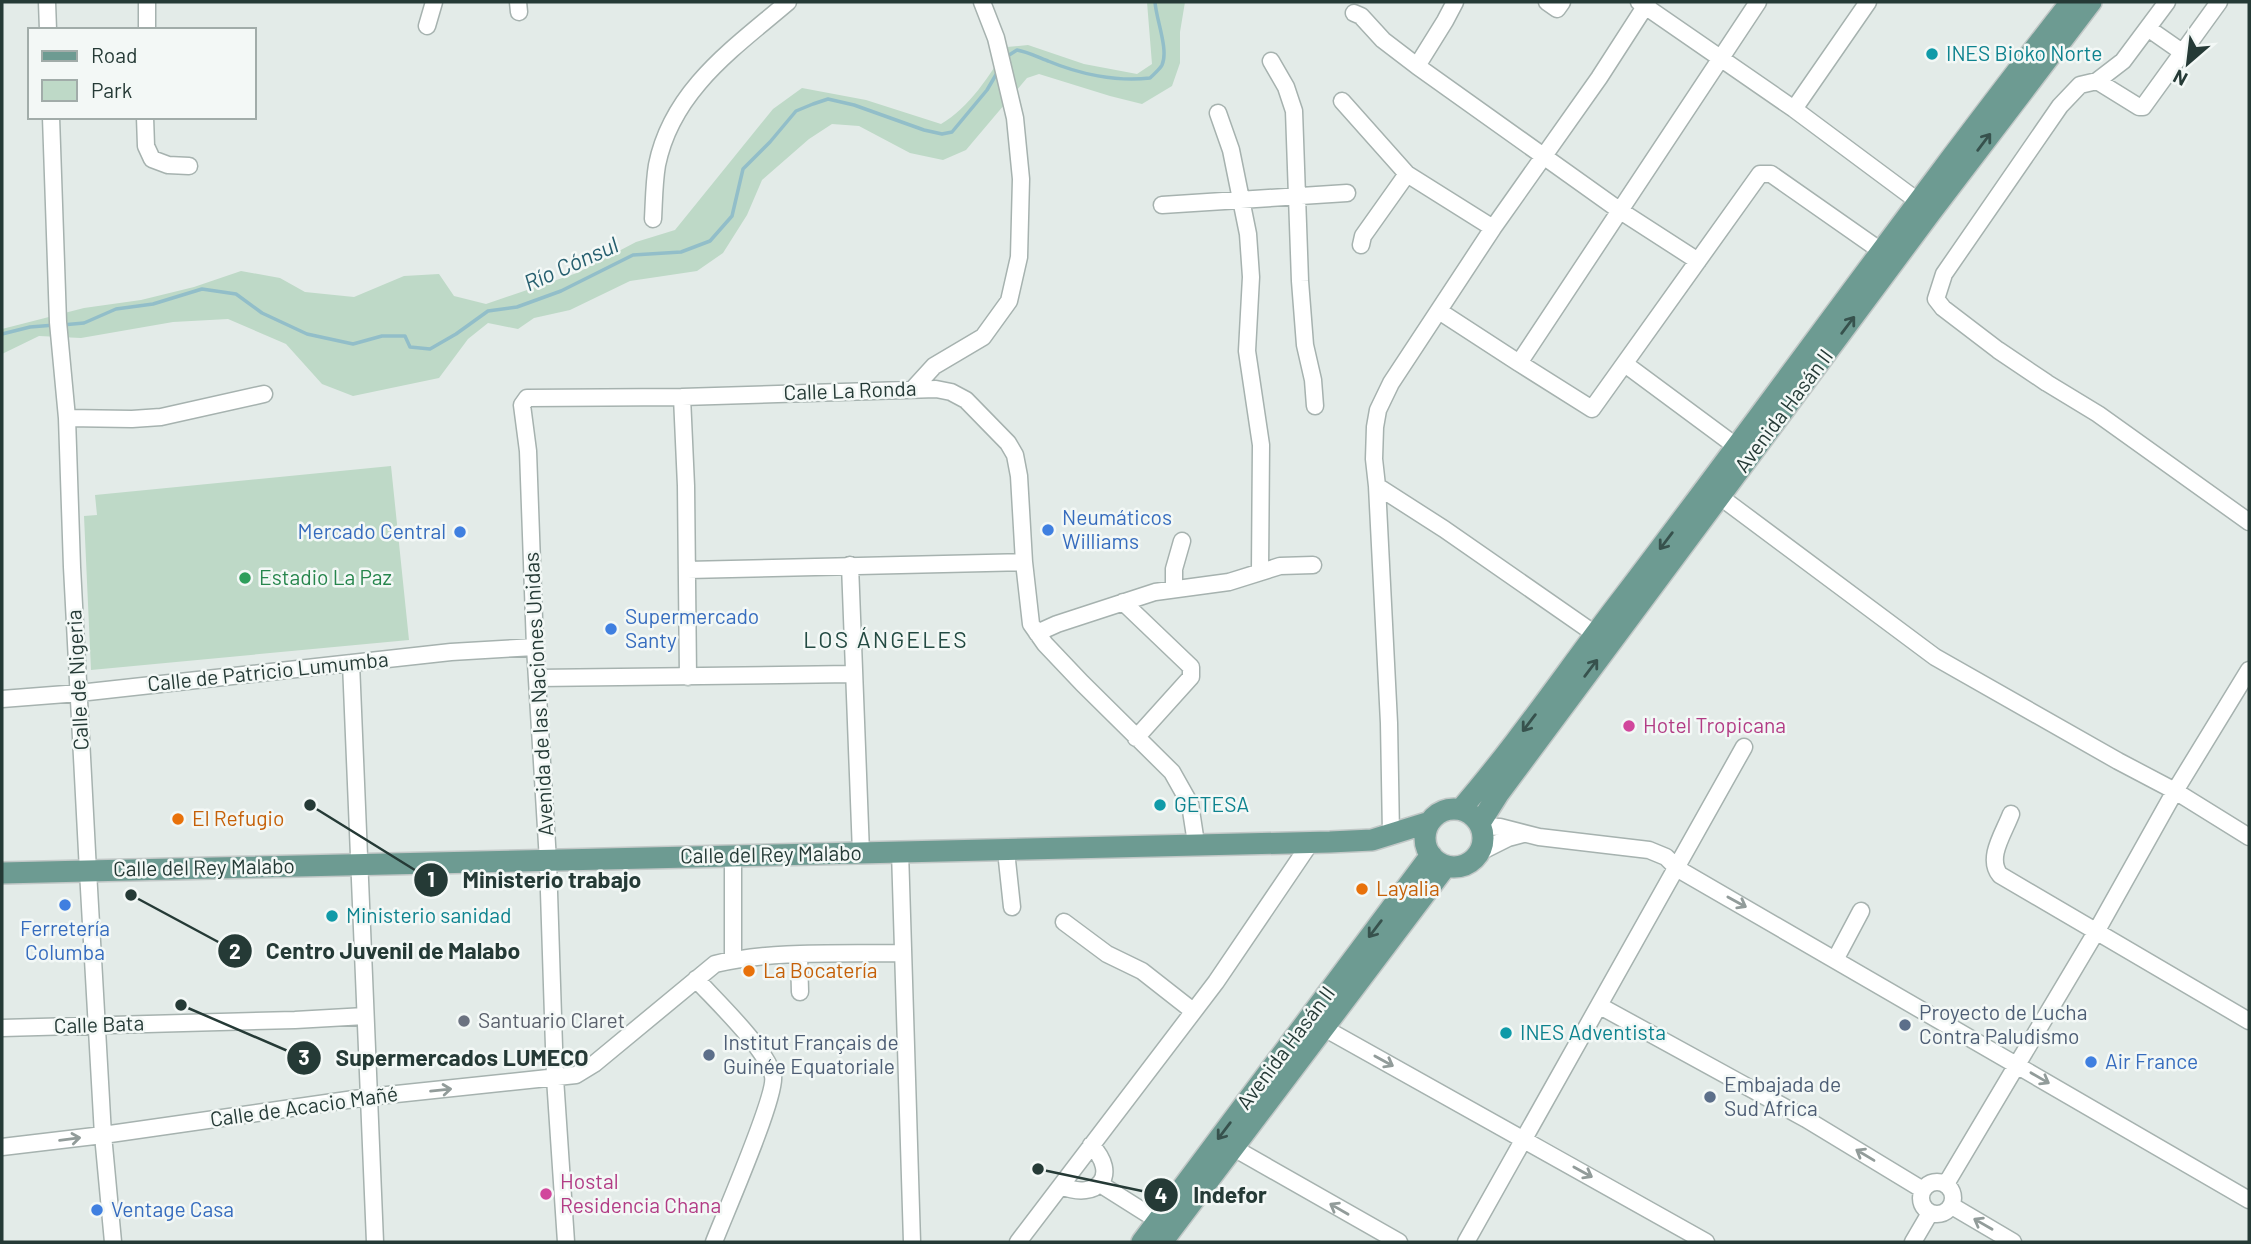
<svg xmlns="http://www.w3.org/2000/svg" width="2251" height="1244" font-family="Barlow,sans-serif">
	<rect width="100%" height="100%" fill="#e3ebe8"/>
	<path fill="#bed9c7" d="M1147,2h38l-5,30v31l-8,23 -30,18 -32,-8 -71,-22 -12,4 -61,72 -23,10 -33,-7 -51,-27 -27,-2 -23,15 -47,41 -15,35 -24,38 -26,18 -67,10 -60,29 -36,8 -16,11 -30,-6 -20,16 -29,39 -86,18 -31,-12 -36,-40 -58,-25 -55,3 -92,16 -42,-2 -37,18v-25l82,-21 57,-8 53,-13 47,-16 39,7 25,14 49,5 50,-21 35,-2 15,22 32,8 91,-31 59,-31 39,-12 98,-121 29,-21 64,12 75,24c28,-16 50,-50 66,-77l21,-2 56,19 53,10 15,-10z
		M391,466l18,174 -318,30 -7,-154 13,-1 -2,-20z"/>
	<g fill="none" stroke-linecap="round" stroke-linejoin="round">
		<path stroke="#92bec9" stroke-width="3.5" d="M1006,57l11,-7c11,2 20,7 31,11 31,13 68,21 102,17 4,-4 10,-9 12,-13 7,-15 -6,-46 -7,-63
			M62,325l22,-2 32,-14 37,-5 49,-15 34,5 26,19 45,21 46,10 29,-8h23l5,11 20,2 26,-15 32,-23 29,-4 44,-16 72,-36 48,-3 29,-11 22,-25 11,-47 27,-27 26,-31 17,-7 15,-5 26,6 70,25 18,4 10,-2 35,-42 10,-17
			M2,334l28,-7 25,-2"/>
		<defs>
			<path id="minor" d="M47,2l1,28
				M518,2l1,10
				M1547,2l10,7 5,-7
				M1639,2l155,107 125,93
				M2167,2l-44,59 -26,20 -17,4 -20,21 -116,168 -8,25 7,9 55,42 49,33 51,31 151,108
				M1354,13l7,3 22,24 34,26 202,144 79,51
				M427,26l7,-24
				M2149,29l33,23
				M147,30v-28
				M1271,61l15,26 8,24 6,170 5,64 8,35 2,26
				M1417,66l28,-45 10,-19
				M2097,81l42,26h4l76,-105
				M1342,101l65,73 86,54
				M1794,109l74,-107
				M1218,113l13,37 17,84 3,43 -4,74 14,94 -1,126
				M51,117l7,205 9,96 5,149 16,304 15,264 10,107
				M145,117l1,29 6,13 16,6 21,1
				M1162,205l185,-12
				M653,219c1,-18 1,-36 4,-54 15,-75 77,-117 131,-163
				M1361,245l2,-9 44,-62
				M1439,311l80,52 239,-361
				M1519,363l73,46 168,-235h11l120,84
				M1625,364l112,83
				M913,389l21,-23 49,-29 26,-36 10,-44 2,-78 -6,-61 -19,-80 -14,-36
				M682,397l4,89 2,191
				M67,418l65,1 29,-2 103,-23
				M1377,486l67,43 151,105
				M1711,490l224,167 183,104 57,30 74,46
				M850,565l11,288
				M687,570l337,-8
				M1174,588v-19l8,-28
				M1123,602l68,65v10l-55,61
				M1037,633l20,-9 98,-32 74,-10 51,-16 33,-1
				M351,663l24,579
				M537,678l316,-4
				M2,699l77,-6 372,-41 84,-5
				M2011,814c-7,19 -25,44 -11,61l249,146
				M1481,826l19,1 39,10 110,13 17,7 12,12 571,331
				M1391,834l-2,-111 -12,-237 -3,-27 1,-32 3,-17 13,-27 102,-155 106,-150 49,-76
				M900,851l12,391
				M1006,851l6,56
				M1480,852l28,-14 15,-4
				M1064,922l43,32 35,17 51,40
				M799,955l1,37
				M733,960v-105
				M1835,960l26,-49
				M696,979c20,22 70,69 77,97 4,19 -49,140 -59,166
				M1600,1006l206,113 117,71
				M2,1028l293,-8 70,-4
				M1324,1028l382,214
				M2,1147l101,-12 265,-38 208,-22 18,-11 121,-100c57,-14 129,-10 188,-11
				M1232,1147l167,95
				M1921 1198a16 16 0 1 1 32 0a16 16 0 1 1-32 0Z
				M1100,1184l57,36
				M1946,1184l150,-252 79,-141 74,-121
				M1061,1186c37,15 59,-11 30,-41
				M1952,1206l61,36
				M566,1242l-11,-164 -7,-217 -13,-214 -7,-196 -6,-46 5,-7 155,-1 254,-8 15,3 15,8 42,43 7,12 4,21 5,86 7,62 14,20 37,39 90,89 18,32 6,39
				M1018,1242l198,-260 95,-140
				M1466,1242l278,-495
				M1913,1242l17,-29"/>
			<path id="major" d="M1425 838a29 29 0 1 1 58 0a29 29 0 1 1-58 0Z
				M1461,809c58,-67 107,-140 161,-210 151,-198 295,-401 449,-597
				M1480,823l19,-30 432,-581 160,-210
				M2,873l1328,-31 42,-2 58,-18
				M1142,1242l289,-387
				M1162,1242l284,-376"/>
		</defs>
		<use href="#minor" stroke="#a6b2af" stroke-width="19"/>
		<use href="#major" stroke="#c2c8c7" stroke-width="24"/>
		<use href="#minor" stroke="#fff" stroke-width="16"/>
		<use href="#major" stroke="#6d9b92" stroke-width="21"/>
	</g>
	<defs><path id="oneway-shaft" d="M-6 0H5M1.5-3L5.5 0L1.5 3" fill="none" stroke-width="1.6" stroke-linecap="round" stroke-linejoin="round" transform="scale(1.75)"/></defs>
	<g stroke="#37524d">
		<use href="#oneway-shaft" transform="translate(1984 142) rotate(-53)"/>
		<use href="#oneway-shaft" transform="translate(1848 325) rotate(-53)"/>
		<use href="#oneway-shaft" transform="translate(1666 541) rotate(127)"/>
		<use href="#oneway-shaft" transform="translate(1591 668) rotate(-53)"/>
		<use href="#oneway-shaft" transform="translate(1529 723) rotate(127)"/>
		<use href="#oneway-shaft" transform="translate(1375 929) rotate(127)"/>
		<use href="#oneway-shaft" transform="translate(1224 1131) rotate(127)"/>
	</g>
	<g stroke="#929c9a">
		<use href="#oneway-shaft" transform="translate(1737 902) rotate(29)"/>
		<use href="#oneway-shaft" transform="translate(1384 1061) rotate(29)"/>
		<use href="#oneway-shaft" transform="translate(2040 1078) rotate(30)"/>
		<use href="#oneway-shaft" transform="translate(441 1090) rotate(-6)"/>
		<use href="#oneway-shaft" transform="translate(70 1139) rotate(-7)"/>
		<use href="#oneway-shaft" transform="translate(1865 1155) rotate(-149)"/>
		<use href="#oneway-shaft" transform="translate(1583 1172) rotate(29)"/>
		<use href="#oneway-shaft" transform="translate(1339 1209) rotate(-150)"/>
		<use href="#oneway-shaft" transform="translate(1983 1224) rotate(-150)"/>
	</g>
	<g fill="#0f9aa8" stroke="#f3f8f6" stroke-width="2.5">
		<circle cx="1932" cy="54" r="7"/>
		<circle cx="1160" cy="805" r="7"/>
		<circle cx="332" cy="916" r="7"/>
		<circle cx="1506" cy="1033" r="7"/>
	</g>
	<g fill="#3f7fe0" stroke="#f3f8f6" stroke-width="2.5">
		<circle cx="1048" cy="530" r="7"/>
		<circle cx="460" cy="532" r="7"/>
		<circle cx="611" cy="629" r="7"/>
		<circle cx="65" cy="905" r="7"/>
		<circle cx="2091" cy="1062" r="7"/>
		<circle cx="97" cy="1210" r="7"/>
	</g>
	<circle fill="#2e9e5b" stroke="#f3f8f6" stroke-width="2.5" cx="245" cy="578" r="7"/>
	<g fill="#d1479c" stroke="#f3f8f6" stroke-width="2.5">
		<circle cx="1629" cy="726" r="7"/>
		<circle cx="546" cy="1194" r="7"/>
	</g>
	<g fill="#e8710a" stroke="#f3f8f6" stroke-width="2.5">
		<circle cx="178" cy="819" r="7"/>
		<circle cx="1362" cy="889" r="7"/>
		<circle cx="749" cy="971" r="7"/>
	</g>
	<circle fill="#6b7280" stroke="#f3f8f6" stroke-width="2.5" cx="464" cy="1021" r="7"/>
	<g fill="#5c6f8a" stroke="#f3f8f6" stroke-width="2.5">
		<circle cx="1905" cy="1025" r="7"/>
		<circle cx="709" cy="1055" r="7"/>
		<circle cx="1710" cy="1097" r="7"/>
	</g>
	<g text-anchor="middle" stroke-width="5" stroke-linejoin="round" paint-order="stroke">
		<g font-size="21" fill="#0d838f" stroke="#f3f8f6" text-anchor="start">
			<text x="1946" y="61">INES Bioko Norte</text>
			<text x="1174" y="812">GETESA</text>
			<text x="346" y="923">Ministerio sanidad</text>
			<text x="1520" y="1040">INES Adventista</text>
		</g>
		<g font-size="21" fill="#253a36" stroke="#f3f8f6">
			<text transform="translate(850 391) rotate(-2)" y="7">Calle La Ronda</text>
			<text transform="translate(1784 411) rotate(-53)" y="7">Avenida Hasán II</text>
			<text transform="translate(268 672) rotate(-6)" y="7">Calle de Patricio Lumumba</text>
			<text transform="translate(78 680) rotate(-93)" y="7">Calle de Nigeria</text>
			<text transform="translate(539 694) rotate(-93)" y="7">Avenida de las Naciones Unidas</text>
			<text transform="translate(771 855) rotate(-1)" y="7">Calle del Rey Malabo</text>
			<text transform="translate(204 868) rotate(-1)" y="7">Calle del Rey Malabo</text>
			<text transform="translate(99 1025) rotate(-2)" y="7">Calle Bata</text>
			<text transform="translate(1286 1048) rotate(-53)" y="7">Avenida Hasán II</text>
			<text transform="translate(304 1107) rotate(-8)" y="7">Calle de Acacio Mañé</text>
		</g>
		<g font-size="21" fill="#366cbe" stroke="#f3f8f6" text-anchor="start">
			<text x="1062" y="525">Neumáticos<tspan x="1062" dy="24">Williams</tspan></text>
			<text x="446" y="539" text-anchor="end">Mercado Central</text>
			<text x="625" y="624">Supermercado<tspan x="625" dy="24">Santy</tspan></text>
			<text x="65" y="936" text-anchor="middle">Ferretería<tspan x="65" dy="24">Columba</tspan></text>
			<text x="2105" y="1069">Air France</text>
			<text x="111" y="1217">Ventage Casa</text>
		</g>
		<g font-size="21" fill="#27864d" stroke="#f3f8f6" text-anchor="start">
			<text x="259" y="585">Estadio La Paz</text>
		</g>
		<g font-size="21" fill="#b23c85" stroke="#f3f8f6" text-anchor="start">
			<text x="1643" y="733">Hotel Tropicana</text>
			<text x="560" y="1189">Hostal<tspan x="560" dy="24">Residencia Chana</tspan></text>
		</g>
		<g font-size="21" fill="#c56008" stroke="#f3f8f6" text-anchor="start">
			<text x="192" y="826">El Refugio</text>
			<text x="1376" y="896">Layalia</text>
			<text x="763" y="978">La Bocatería</text>
		</g>
		<g font-size="21" fill="#4e5e75" stroke="#f3f8f6" text-anchor="start">
			<text x="1919" y="1020">Proyecto de Lucha<tspan x="1919" dy="24">Contra Paludismo</tspan></text>
			<text x="723" y="1050">Institut Français de<tspan x="723" dy="24">Guinée Equatoriale</tspan></text>
			<text x="1724" y="1092">Embajada de<tspan x="1724" dy="24">Sud Africa</tspan></text>
		</g>
		<g font-size="21" fill="#5b616d" stroke="#f3f8f6" text-anchor="start">
			<text x="478" y="1028">Santuario Claret</text>
		</g>
		<g font-size="23" font-style="italic" fill="#265f6f" stroke="#f3f8f6">
			<text transform="translate(571 264) rotate(-24)" y="8">Río Cónsul</text>
		</g>
		<g font-size="23" letter-spacing="2" fill="#234a42" stroke="#f3f8f6">
			<text x="886" y="648">LOS ÁNGELES</text>
		</g>
	</g>
	<path fill="none" stroke="#253a36" stroke-width="2.5" d="M310 805L431 880M131 895L235 951M181 1005L304 1058M1038 1169L1161 1195"/>
	<g fill="#253a36" stroke="#f3f8f6" stroke-width="2.5">
		<circle cx="310" cy="805" r="7"/>
		<circle cx="131" cy="895" r="7"/>
		<circle cx="181" cy="1005" r="7"/>
		<circle cx="1038" cy="1169" r="7"/>
		<circle cx="431" cy="880" r="18"/>
		<circle cx="235" cy="951" r="18"/>
		<circle cx="304" cy="1058" r="18"/>
		<circle cx="1161" cy="1195" r="18"/>
	</g>
	<g font-size="21" text-anchor="middle" font-weight="bold" fill="#fff">
		<text x="431" y="887">1</text>
		<text x="235" y="959">2</text>
		<text x="304" y="1065">3</text>
		<text x="1161" y="1203">4</text>
	</g>
	<g font-size="23" text-anchor="middle" font-weight="bold" fill="#253a36" stroke="#f3f8f6" stroke-width="5" stroke-linejoin="round" paint-order="stroke">
		<text x="552" y="888">Ministerio trabajo</text>
		<text x="393" y="959">Centro Juvenil de Malabo</text>
		<text x="462" y="1066">Supermercados LUMECO</text>
		<text x="1230" y="1203">Indefor</text>
	</g>
	<rect width="2251" height="1244" fill="none" stroke="#253a36" stroke-width="7"/>
	<rect x="28" y="28" width="228" height="91" fill="#f3f8f6" stroke="#a1aca9" stroke-width="2"/>
	<rect x="42" y="51" width="35" height="10" fill="#6d9b92" stroke="#a1aca9" stroke-width="2"/>
	<text x="91" y="63" font-size="21" fill="#253a36">Road</text>
	<rect x="42" y="80" width="35" height="21" fill="#bed9c7" stroke="#a1aca9" stroke-width="2"/>
	<text x="91" y="98" font-size="21" fill="#253a36">Park</text>
	<g transform="translate(2188 63) rotate(208)" stroke="#f3f8f6" stroke-width="5" paint-order="stroke">
	<path d="M0-5L12 26L0 18L-12 26Z" fill="#253a36"/>
	<text y="-10" font-size="19" font-weight="bold" text-anchor="middle" fill="#253a36">N</text>
	</g>
</svg>
